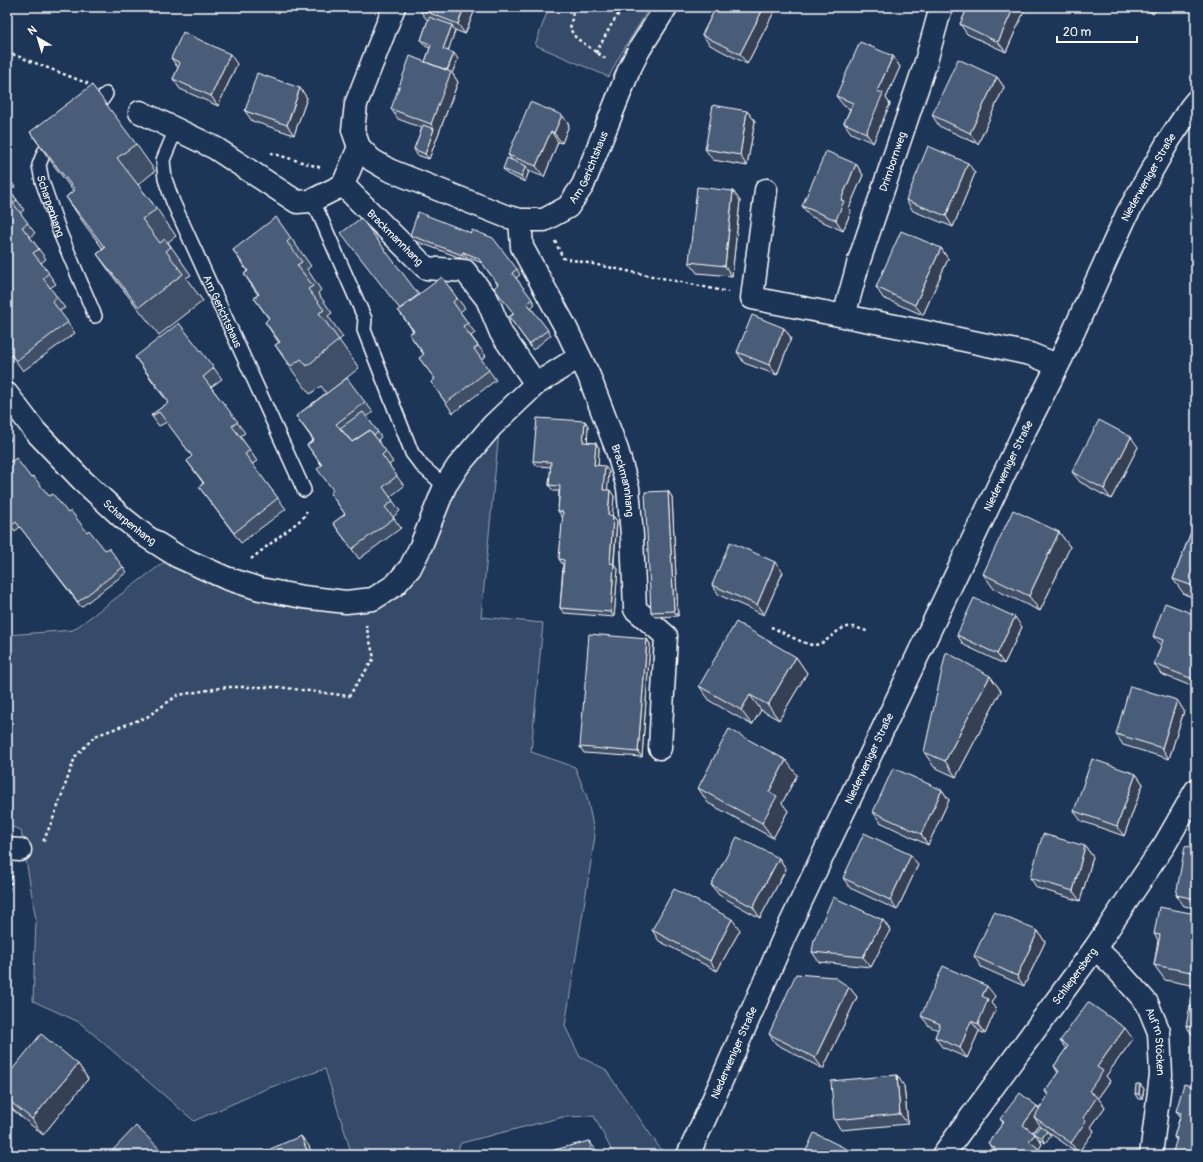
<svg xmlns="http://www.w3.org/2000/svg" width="1203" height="1162" font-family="Pangolin,sans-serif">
	<rect width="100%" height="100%" fill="#1d3557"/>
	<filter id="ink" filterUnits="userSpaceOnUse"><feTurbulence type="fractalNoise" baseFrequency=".025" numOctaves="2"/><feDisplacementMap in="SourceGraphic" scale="8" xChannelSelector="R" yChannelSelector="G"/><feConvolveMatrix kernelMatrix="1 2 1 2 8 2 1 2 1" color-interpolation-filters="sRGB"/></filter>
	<g filter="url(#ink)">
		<path fill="#364b69" stroke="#9aa5b4" d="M549,7h101l-31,50 -10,20 -74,-32z
			M499,432l-18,185 62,6 -12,129 44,15 12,30 8,39 -30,190 15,31 25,12 57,82 -4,4h-44l-20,-39 -31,1 -102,26 -6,12h-103l-27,-86 -57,19 -74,33 -115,-99 -46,-21 3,-81 -15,-90 -14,-5v-190l66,-5 94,-70 130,47 42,5 35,-5 77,-114z"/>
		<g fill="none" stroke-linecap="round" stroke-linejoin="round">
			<defs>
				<g id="service">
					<path d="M93,113l13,-19"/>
					<path id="s1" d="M176,129l-13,31 2,19 8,23 131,288"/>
					<path id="s2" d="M57,142l-13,10 -5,13 3,16 18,52 35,83"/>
					<path d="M311,201l8,13 46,105 -1,11 48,123 10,13 23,20"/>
				</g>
				<g id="minor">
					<path id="s3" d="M140,112l75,36 82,54 14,-1 32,-16 16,-38 13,13 17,10 116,46 15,4h24l24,-13 15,-22 46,-115 10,-20 27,-43"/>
					<path d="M359,147l-6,-17 3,-26 38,-97"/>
					<path id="s4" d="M343,185l83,83 39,3 22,28 14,34 35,51"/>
					<path d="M766,190l-14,108 169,33 109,23 27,11"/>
					<path id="s5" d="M520,220l2,27 43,79 24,50 28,74 11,38 4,47 3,74 31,27 -6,112"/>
					<path id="s6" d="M844,316l15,-55 66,-196 16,-58"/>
					<path id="s7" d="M7,394l28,37 48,50 40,37 24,19 30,19 49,22 34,11 43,8 43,5 27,-3 22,-14 15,-17 10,-20 25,-62 13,-20 34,-40 44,-42 43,-27"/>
					<path d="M7,849l13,1"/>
					<path id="s8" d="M1095,948l18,17 34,38 12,29 2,43 -10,80"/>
					<path id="s9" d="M943,1155l152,-207 70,-104 31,-54"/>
				</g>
				<g id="tertiary">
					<path id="s10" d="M688,1155l18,-39 79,-181 236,-497 41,-81 65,-143 42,-74 22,-33 5,-6"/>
				</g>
			</defs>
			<use href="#service" stroke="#fff" stroke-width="16"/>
			<use href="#minor" stroke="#fff" stroke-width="25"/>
			<use href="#tertiary" stroke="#fff" stroke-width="25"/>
			<path stroke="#fff" stroke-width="2.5" stroke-dasharray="3 3" stroke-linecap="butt" d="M574,7l-4,22 6,9 30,21
				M7,52l82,32
				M596,53l14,-26 13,-20
				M271,153l51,15
				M555,241l8,17 99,20 66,14
				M251,559l52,-41 4,-7
				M771,627c10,4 33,18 43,18 15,-1 23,-20 38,-18 5,0 10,3 15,4
				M43,841l1,-1 13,-31 18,-52 20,-21 52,-19 31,-22 49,-8h51l71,9 25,-38 -8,-33
				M7,896l6,-22"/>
			<use href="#service" stroke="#1d3557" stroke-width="13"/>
			<use href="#minor" stroke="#1d3557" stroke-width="22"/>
			<use href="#tertiary" stroke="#1d3557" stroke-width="22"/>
		</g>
		<path fill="#405068" stroke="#fff" fill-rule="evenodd" d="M420,7h56l-11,27 -10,-4 -7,21 10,8 -6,14 6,9 -29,77 -12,-4 -3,-6 8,-21 -24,-9 -7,-10 34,-47 5,-14 -5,-2 -4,-6 7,-20h-1l-8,-11z
			M716,7h57l2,3 -28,54 -37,-19 -8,-10z
			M968,7h58l-20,45 -39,-18 -7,-10z
			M1143,7h15l-5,7z
			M893,56l7,11 -14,31 4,6 -17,39 -22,-10 -7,-10 6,-14 -6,-3 -8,-10z
			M171,58l66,6 -19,42 -38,-17 -7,-10 5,-11z
			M997,77l7,10 -26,57 -39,-18 -7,-11z
			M300,88l7,10 -13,37 -42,-14 -7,-10z
			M747,111l8,10 -8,45 -34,-6 -8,-11z
			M562,115l7,10 -7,18 -4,-1 -14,35 -15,-6 -4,11 -18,-8 -4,-5 9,-9 -4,-5z
			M30,132l106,12 19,27 -17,14 19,24 19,27 -8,6 23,33 -5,3 17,23 -44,34 -42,-53 -20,-28 6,-5 -18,-24 -19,-28 7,-6 -23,-31z
			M856,164l7,11 -14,33 2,3 -8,20 -33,-15 -8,-10z
			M975,173l-22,54 -40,-16 -7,-11z
			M7,176l8,11 -5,3 14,20 -4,3 15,20 -5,4 16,22 -5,4 15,21 -6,4 15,20 -6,3 16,22 -52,38 -16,-22z
			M733,191l7,10 -8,75 -35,-3 -8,-11z
			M410,235l107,34 3,6 -4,3 19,26 -4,4 20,27 -18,15 -24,-33 4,-3 -15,-29 -16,-22 -15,-6 -1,3 -53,-20z
			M291,238l20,28 -4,3 14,21 -3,3 14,20 -4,3 15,21 -4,3 20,28 -30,24 36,10 8,10 -6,5 14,20 -3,3 15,22 -4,3 15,21 -14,11 10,14 -7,6 8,11 -42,31 -26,-36 12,-9 -15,-21 3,-3 -11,-24 -15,-21 6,-5 -17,-24 30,-23 -5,-7 -11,8 -16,-21 -19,-28 4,-2 -14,-21 4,-3 -15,-21 4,-3 -14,-21 3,-3 -14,-21z
			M941,248l7,11 -25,56 -40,-17 -7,-11z
			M419,295l38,3 8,10 -5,4 15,21 -4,3 15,20 -5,4 15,20 -43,33 -22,-31 4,-3 -16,-21 5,-3 -15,-21 4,-3 -15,-21z
			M784,328l7,10 -14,37 -33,-12 -7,-11z
			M135,357l79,11 8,11 -11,8 34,46 -5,3 17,25 -5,3 34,45 -45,34 -42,-56 4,-4 -16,-22 5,-5 -25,-34 -8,4 -8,-11 17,-12z
			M585,421l3,5 -1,16 9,1 3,5 -1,18 11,6 -2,18 7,6 -2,19 1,1 4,5 -3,43 4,5 -4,48 -50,-4 -4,-5 3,-43 -4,-6 4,-42h-1l-4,-6 1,-20h-6l-4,-6 2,-18 -14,-1 -4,-5z
			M7,434l4,6 -4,3z
			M1138,447l-27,52 -31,-17 -8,-10z
			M7,457l4,5 20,16 18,18 19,17 37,37 18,17 4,5 -46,35 -61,-80 -5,4 -8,-11z
			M668,491l4,6 6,119 -23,1 -4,-5z
			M1196,519v80l-12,-5 -11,-15z
			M1059,532l11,15 -30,64 -46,-22 -11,-15z
			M783,572l-19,43 -45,-20 -7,-10z
			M1196,615v73l-35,-14 -7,-10 7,-18 -8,-10z
			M1022,627l-18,37 -40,-19 -7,-10z
			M647,639l3,5 -8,113 -58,-4 -4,-6z
			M796,657l11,16 -28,47 -18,-10 -9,15 -42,-24 -11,-15z
			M990,676l11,15 -45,86 -22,-10 -10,-15z
			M1177,700l7,11 -15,48 -46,-14 -7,-11z
			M1136,774l7,10 -19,52 -43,-15 -7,-10z
			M797,775l-15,28 6,8 -15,27 -65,-35 -10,-15z
			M942,790l7,10 -21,45 -48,-23 -7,-10z
			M1085,846l8,11 -13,44 -43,-13 -7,-10z
			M1196,848v60l-12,-2 -8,-11z
			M779,858l7,11 -26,49 -41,-23 -8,-10z
			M918,865l-21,45 -47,-22 -7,-10z
			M1196,910v76l-31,-6 -11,-15 4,-25 -4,-6 42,-20z
			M883,920l7,10 -19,37 -52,-5 -7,-10z
			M652,930h88l-23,41 -58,-30z
			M1038,931l7,11 -21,44 -43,-19 -7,-11z
			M849,987l8,10 -34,72 -47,-25 -7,-10z
			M995,996l-4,7 5,6 -11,25 -6,-3 -12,27 -25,-11 -7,-10 3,-7 -9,-4 -8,-10z
			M1196,1007v30l-3,-1 -7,-10z
			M1133,1039l-27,37 4,5 -12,17 7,9 -14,20 3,4 -16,22 -30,-21 3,4 -6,7 -7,-5 4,6 -3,5 4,6h-53l4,-5 -6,-7 15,-20 -3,-4 37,-13 2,3 9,-13 -3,-5 13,-18 -4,-7 12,-17 -6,-8zM1039,1124l1,2 -5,7 -2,-1z
			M78,1064l10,15 -45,56 -36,-30v-29z
			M1140,1084l4,5 -2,10h-4l-3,-5z
			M904,1086l4,38 -67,6 -7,-10z
			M1196,1088l-20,52 -2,-3 6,-21 -4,-5z"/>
		<path fill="#344155" stroke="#fff" d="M464,7h12l-11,27 -7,-10z
			M764,7h9l2,3 -28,54 -7,-10z
			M1014,7h12l-20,45 -8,-10z
			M1149,7h9l-5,7z
			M452,25l3,6 -8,23 -4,-5z
			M454,53l4,6 -6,14 6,9 -29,77 -4,-5 9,-25 -3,-5 15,-50z
			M230,54l7,10 -19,42 -7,-10z
			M893,56l7,11 -14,31 4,6 -17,39 -7,-10 11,-42z
			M997,77l7,10 -26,57 -8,-11z
			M300,88l7,10 -13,37 -7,-10z
			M747,111l8,10 -8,45 -7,-11z
			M562,115l7,10 -7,18 -8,-10z
			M551,131l7,11 -14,35 -8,-11z
			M968,163l7,10 -22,54 -7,-11z
			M856,164l7,11 -14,33 2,3 -8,20 -7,-11 5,-20z
			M526,166l3,5 -4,11 -4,-5z
			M733,191l7,10 -8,75 -7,-10z
			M941,248l7,11 -25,56 -8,-10z
			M463,252l4,5 -1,3 -4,-5z
			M784,328l7,10 -14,37 -8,-10z
			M585,421l3,5 -1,21 -4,-5z
			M1131,437l7,10 -27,52 -7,-10z
			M596,443l3,5 -1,22 -4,-5z
			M605,466l4,6 -2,23 -4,-5z
			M610,490l4,6 -2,24 -4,-5z
			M668,491l4,6 6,119 -4,-5z
			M613,516l4,5 -4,48 -3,-6z
			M1059,532l11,15 -30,64 -11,-15z
			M775,562l8,10 -19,43 -7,-10z
			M614,564l4,5 -4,48 -3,-5z
			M1015,617l7,10 -18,37 -7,-10z
			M647,639l3,5 -8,113 -4,-5z
			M796,657l11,16 -28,47 -11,-15z
			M1196,671v13l-3,-5z
			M990,676l11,15 -45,86 -11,-16z
			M750,695l11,15 -9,15 -11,-15z
			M1177,700l7,11 -15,48 -7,-11z
			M786,760l11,15 -15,28 6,8 -15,27 -11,-15 7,-31z
			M1136,774l7,10 -19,52 -7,-10z
			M942,790l7,10 -21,45 -7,-11z
			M1085,846l8,11 -13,44 -7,-10z
			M911,855l7,10 -21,45 -7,-10z
			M779,858l7,11 -26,49 -7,-11z
			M732,919l8,11 -23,41 -7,-10z
			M883,920l7,10 -19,37 -8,-10z
			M1038,931l7,11 -21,44 -7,-10z
			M987,986l8,10 -4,7 5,6 -11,25 -7,-10 4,-28z
			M849,987l8,10 -34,72 -8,-11z
			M971,1021l8,10 -12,27 -7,-10z
			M1125,1028l8,11 -27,37 4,5 -12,17 7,9 -14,20 3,4 -16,22 -7,-10 12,-25 6,-27 8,-24z
			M78,1064l10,15 -45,56 -11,-16z
			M897,1075l7,11 4,38 -8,-10z
			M1140,1084l4,5 -2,10 -3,-5z
			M1037,1106l8,11h-11l5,7 -9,11 -7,-10z
			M1047,1131l4,5 -6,7 -3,-5z
			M1035,1134l7,10 -3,5 4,6h-10l-4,-14z
			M301,1136l8,10 3,9h-3z
			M589,1141l8,10v4h-4z"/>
		<path fill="#4a5d79" stroke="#fff" d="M420,7h44l-6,17 -39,-15z
			M716,7h48l-24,47 -38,-19z
			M968,7h46l-16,35 -38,-18z
			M429,17l23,8 -9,24 11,4 -7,17 -22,-8 6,-17 -10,-5z
			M183,32l47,22 -19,42 -38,-17 7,-16 -9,-5z
			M860,42l33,14 -16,35 6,2 -17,40 -22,-10 9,-20 -17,-7z
			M410,56l41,16 -20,52 -40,-15z
			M958,59l39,18 -27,56 -38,-18z
			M257,73l43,15 -13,37 -42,-14z
			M92,85l44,59 -19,14 40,51 -15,10 18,24 5,-4 6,8 -5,4 17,23 -44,33 -42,-53 8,-6 -39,-51 9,-7 -45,-58z
			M530,102l32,13 -8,18 -3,-2 -15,35 -28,-11z
			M713,105l34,6 -7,44 -35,-6z
			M423,125l11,4 -9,25 -11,-5z
			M928,146l40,17 -22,53 -40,-16z
			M826,151l30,13 -15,36 3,1 -8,19 -34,-14z
			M507,158l19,8 -5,11 -18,-8z
			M7,186l10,14 -4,3 15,20 -6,4 17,22 -6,4 16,20 -6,5 14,19 -5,4 16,21 -52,39 -9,-12z
			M697,187l36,4 -8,75 -36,-4z
			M418,212l53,21 1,-3 21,8 24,31 -5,4 20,26 -5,4 21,27 -19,14 -20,-27 5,-3 -20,-26 4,-4 -20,-26 -15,-6 -1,3 -52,-20z
			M276,217l15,21 -4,4 15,20 -5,3 16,21 -5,3 16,21 -5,3 20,27 -32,26 -6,-7 -10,7 -16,-21 5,-3 -15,-20 4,-4 -15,-20 5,-4 -15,-20 4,-3 -15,-21z
			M361,218l58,77 -19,14 -59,-76z
			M901,231l40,17 -26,57 -39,-18z
			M442,277l15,21 -4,4 15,21 -5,3 15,20 -4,3 15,21 -43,33 -15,-21 4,-3 -16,-21 5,-4 -15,-20 5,-3 -16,-21z
			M752,315l32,13 -15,37 -32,-13z
			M179,323l35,45 -11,9 35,45 -6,4 18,24 -5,4 33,44 -44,35 -35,-46 5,-4 -17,-22 5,-5 -33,-44 -7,4 -1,-1 18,-13 -34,-45z
			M347,378l18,24 -29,22 16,18 18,-12 16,21 -4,4 15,21 -14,11 10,14 -8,6 9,11 -42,31 -19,-26 12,-9 -15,-21 3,-3 -16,-21 5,-4 -15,-20 7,-5 -18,-24z
			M363,412l15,20 -4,3 -4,-5 -18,12 -12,-14z
			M537,418l48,3 -2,21 13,1 -2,22 11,1 -2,24h7l-2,25 5,1 -3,47 4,1 -3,48 -51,-4 4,-48 -5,-1 4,-47 -5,-1 2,-25 -11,-1 2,-23 -18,-1z
			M1099,420l32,17 -27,52 -32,-17z
			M7,457l4,5 5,-4 15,20 2,-2 16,20 4,-2 15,19 3,-2 16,21 2,-2 16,20 4,-2 14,19 -45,35 -62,-80 -4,3 -5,-5z
			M668,491l6,120 -23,1 -6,-120z
			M1013,510l46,22 -30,64 -46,-22z
			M1196,519v68l-23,-8z
			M730,542l45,20 -18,43 -45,-20z
			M974,598l41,19 -18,37 -40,-19z
			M1165,603l31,12v56l-3,8 -39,-15 9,-24 -10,-4z
			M736,622l60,35 -28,48 -18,-10 -9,15 -42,-24z
			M589,634l58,5 -9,113 -58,-5z
			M946,652l44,24 -45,85 -21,-9z
			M1130,686l47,14 -15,48 -46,-14z
			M729,729l57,31 -17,32 8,4 -15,27 -64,-35z
			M1092,759l44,15 -19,52 -43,-15z
			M893,768l49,22 -21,44 -48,-22z
			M864,833l47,22 -21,45 -47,-22z
			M1043,834l42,12 -12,45 -43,-13z
			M737,837l42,21 -26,49 -42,-22z
			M1185,846l11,2v51l-20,-4z
			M674,889l58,30 -22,42 -58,-31z
			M833,897l50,23 -20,37 -51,-5 2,-12z
			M1159,907l37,7v59l-42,-8 6,-30 -6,-1z
			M994,912l44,19 -21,45 -43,-20z
			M943,966l44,20 -5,10 6,3 -10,25 -7,-3 -11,27 -25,-11 5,-13 -19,-8z
			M796,974l38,3 15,10 -34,71 -46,-24z
			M1088,1002l37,26 -28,39 6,4 -14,20 8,6 -14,21 3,3 -15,22 -37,-26 15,-23 -4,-3 14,-20 -5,-5 14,-20 -8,-5z
			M1190,1006l6,1v21l-10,-2z
			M41,1034l37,30 -46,55 -25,-20v-23z
			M897,1075l3,39 -66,6 -3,-39z
			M1136,1084h4l-1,10h-4z
			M1184,1084l12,4v67h-24l5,-17 -3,-1 7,-24 -5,-2z
			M1020,1093l17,13 -14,19 12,9 -6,7 9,7 -5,7h-43l5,-7 -7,-5 16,-21 -4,-3z
			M136,1126l30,29h-58z
			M1040,1126l7,5 -5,7 -8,-5z
			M814,1133l45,22h-55z
			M301,1136l8,19h-53z
			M589,1141l4,14h-38l-1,-5z"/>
	</g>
	<g text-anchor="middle" stroke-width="3" stroke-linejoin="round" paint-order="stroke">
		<g font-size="11" fill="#fff" stroke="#1d3557">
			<text dy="4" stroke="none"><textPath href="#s6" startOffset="162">Drimbornweg</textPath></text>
			<text dy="4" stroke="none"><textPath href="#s3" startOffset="547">Am Gerichtshaus</textPath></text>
			<text dy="4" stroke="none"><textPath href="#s10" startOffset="1081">Niederweniger Straße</textPath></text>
			<text dy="4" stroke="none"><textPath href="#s2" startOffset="73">Scharpenhang</textPath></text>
			<text dy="4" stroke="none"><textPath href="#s4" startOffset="74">Brackmannhang</textPath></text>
			<text dy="4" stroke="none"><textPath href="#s1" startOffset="197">Am Gerichtshaus</textPath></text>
			<text dy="4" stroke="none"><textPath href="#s10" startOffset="760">Niederweniger Straße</textPath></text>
			<text dy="4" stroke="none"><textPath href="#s5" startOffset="283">Brackmannhang</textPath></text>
			<text dy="4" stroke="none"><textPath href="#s7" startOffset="178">Scharpenhang</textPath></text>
			<text dy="4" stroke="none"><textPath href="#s10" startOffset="436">Niederweniger Straße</textPath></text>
			<text dy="4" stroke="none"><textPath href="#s9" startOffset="222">Schliepersberg</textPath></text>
			<text dy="4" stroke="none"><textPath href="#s8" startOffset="116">Auf'm Stöcken</textPath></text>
			<text dy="4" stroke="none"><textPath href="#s10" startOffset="112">Niederweniger Straße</textPath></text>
		</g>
	</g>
	<rect width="1203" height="1162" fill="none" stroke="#1d3557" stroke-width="24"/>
	<rect x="12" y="12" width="1179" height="1138" fill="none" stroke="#fff" stroke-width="1.5" filter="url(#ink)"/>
	<g transform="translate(38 38) rotate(322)" stroke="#1d3557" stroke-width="3" paint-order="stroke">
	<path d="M0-3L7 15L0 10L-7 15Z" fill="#ffffff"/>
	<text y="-6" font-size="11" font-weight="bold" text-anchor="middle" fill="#ffffff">N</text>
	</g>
	<path d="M1057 36v6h80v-6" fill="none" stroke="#ffffff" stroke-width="2"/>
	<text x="1063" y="36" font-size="12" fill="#ffffff" stroke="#1d3557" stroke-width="3" paint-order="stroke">20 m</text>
</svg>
